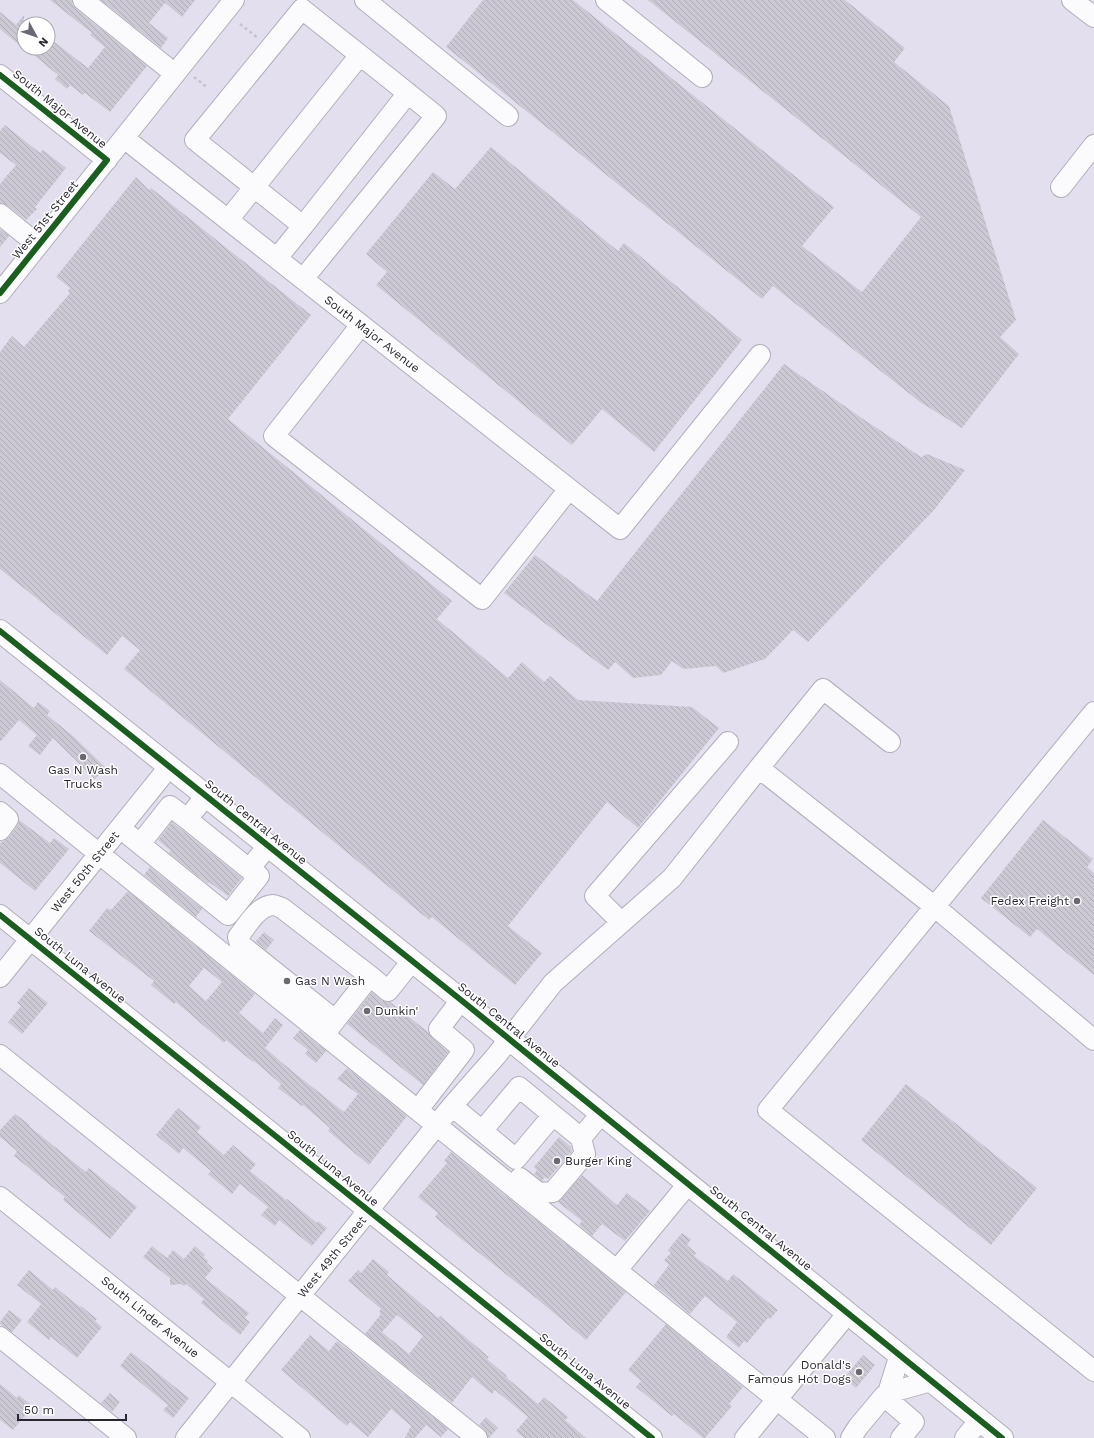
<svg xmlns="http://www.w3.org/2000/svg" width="1094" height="1438" font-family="'Work Sans',sans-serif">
	<defs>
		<pattern id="building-back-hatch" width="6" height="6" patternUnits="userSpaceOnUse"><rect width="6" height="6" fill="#ccc8d4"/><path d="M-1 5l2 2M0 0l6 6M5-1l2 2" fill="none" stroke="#afacb6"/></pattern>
	</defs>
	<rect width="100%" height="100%" fill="#e4dfef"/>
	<path fill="url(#building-back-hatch)" fill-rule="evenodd" d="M50,0h22v4l4,5 71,57 -37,46 -25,-19 -2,2 -13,-10 -3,4 -12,-10 3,-4 -33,-27h23v-11l40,31 17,-21 -15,-12 2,-2z
		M101,0h94l-13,17 -17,-14 -16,20 19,15 -7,10z
		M483,0h90l261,207 -32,39 60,46 59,-75 -273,-217h197l60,48 -11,14 55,44 67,214 -16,17 19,17 -57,74 -42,-26 -147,-116 -11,13 -316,-252z
		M0,12l16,13 8,-10v34l-24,-20z
		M5,125l35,28 3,-3 23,18 -31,39 2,2 -11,11 -19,-15 -7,-2v-19l16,-19 -16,-12v-22z
		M491,147l127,104 6,-8 118,97 -88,112 -52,-43 -30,36 -196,-160 11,-13 -21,-18 67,-82 22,17z
		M136,177l13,13 2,-2 160,127 -83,104 224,182 -15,18 71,59 14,-16 22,20 6,-6 28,24 114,7 27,21 -81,100 -31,-26 -99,124 34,27 -27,32 -83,-68 -3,3 -305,-251 16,-19 -18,-14 -15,19 -107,-86v-217l12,-16 12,11 46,-54 -2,-2 2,-3 -14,-11z
		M0,229l9,7 -9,11z
		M784,364l82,57 55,36 6,-3 38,16 -31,40 -126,132 -15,-12 -28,29 -42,14 -7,-7 -33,3 -11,-8 -11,14 -28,3 -18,-16 -7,8 -104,-77 31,-38 62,46z
		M0,680l34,28 4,-6 12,9 -3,4 26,21 33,32 -11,11 -42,-41 -13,17 -12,-9 9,-11 -18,-15 -19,22z
		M19,820l31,23 4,-5 15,11 -34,42 -35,-28v-20l9,-6 8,-11z
		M1043,820l50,39 -6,8 7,6v102l-57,-46 -7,8 -49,-39z
		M172,822l70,56 -14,18 -19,-14 -1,2 -39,-31 2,-2 -13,-11z
		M150,867l52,42 -6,8 -52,-42z
		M128,891l127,103 -16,19 24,20 12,-15 8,7 -18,23 27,23 52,41 14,-18 -21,-15 10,-11 60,48 -38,49 -41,-34 2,-3 -27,-23 -1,1 -24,-18 3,-4 -27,-23 -1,1 -27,-22 -2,3 -48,-41 -2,2 -23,-19 3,-4 -65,-50 18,-23 4,2zM204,968l18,14 -16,19 -17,-15z
		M264,932l10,8 -8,10 6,5 -14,-12 -2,-2z
		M29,988l19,15 -26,31 -14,-12 13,-16 -4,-3z
		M372,992l9,8 5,2h4l38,30 4,6 16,14 -25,33 -76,-61z
		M300,1030l26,21 -10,12 -11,-9 3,-4 -15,-12z
		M906,1084l131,104 -46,57 -130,-105z
		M178,1108l23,19 -4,5 27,23 9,-10 23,19 -6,7 36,29 1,-1 30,24 1,-2 9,7 -15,18 -33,-26 -4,6 -14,-11 7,-8 -28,-23 -8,10 -24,-20 3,-3 -28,-23 -4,6 -23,-19z
		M15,1114l15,11 -1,1 57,46 3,-4 48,39 -27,32 -47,-39 2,-3 -51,-41 3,-5 -17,-14v-7z
		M559,1137l12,10 1,4 -24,28 -3,-2 -3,4 -8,-7 3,-4 -3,-3z
		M451,1152l175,140 -40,48 -50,-42 -76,-60 -25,-21 3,-4 -20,-16 29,-34 -3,-2z
		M582,1175l35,30 10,-12 23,18 -25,30 -23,-17 -10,12 -13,-11 3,-4 -24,-19z
		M682,1233l9,6 -4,6 9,8 -2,3 34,25 5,-7 45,36 -8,9 -2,-1 -21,25 -3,-2 -5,7 -13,-11 11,-15 -32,-26 -15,18 -36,-29 15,-20 -5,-5 7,-7 -3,-3z
		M152,1246l15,12 6,-8 11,9 11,-13 10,9 -2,2 5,4 -1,2 6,5 -8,10 44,35 -4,5 5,4 -10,13 -39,-32 3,-4 -18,-15 -2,2 -3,-2 -11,1v-7l-27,-21z
		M373,1259l16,13 -2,3 25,21 26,22 2,-2 49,41 -2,2 20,17 -1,1 32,27 6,-7 24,20 -3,3 21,18h-62l-8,-7 12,-14 -33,-27 -3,4 -20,-17 -20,26 -87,-69 16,-20 -2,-2 2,-3 -33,-28 10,-11 3,3zM397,1315l26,21 -14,18 -27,-22z
		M29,1270l24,20 2,-3 25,20 1,-1 16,13 -2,2 7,6 -25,31 -26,-21 -2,3 -22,-18 14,-18 -24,-19z
		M9,1310l13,10 -10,12 -12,-8v-2z
		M666,1324l77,63 -14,17 3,2 -27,32h-2l-29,-24 -2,2 -36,-29 5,-6 -13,-11z
		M310,1335l19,16 8,-10 111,88 -7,8 -15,-12 -11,13h-10l6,-12 -20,-17 -23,28 -18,-15 -3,4 -66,-56z
		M131,1352l58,46 -16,20 -10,-8 5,-5 -48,-39z
		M863,1355l12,10 -19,23 -12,-10z
		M0,1384l17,14 2,-3 11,9 -4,4 3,3 -16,19 -13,-10z
		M110,1393l10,9 -8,10 -11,-9z
		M486,1417l12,11 -9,10 -5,-9 -5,-4z"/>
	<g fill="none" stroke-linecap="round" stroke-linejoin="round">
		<defs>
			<path id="minor" d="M83,0l92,74
				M365,0l143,116
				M606,0l96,77
				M1072,0l22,17
				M0,75l107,85
				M124,138l496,391 140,-174
				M1061,187l33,-42
				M0,214l38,31
				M228,220l132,-165
				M277,258l26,-32
				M303,279l133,-163c-44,-36 -89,-71 -134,-107l-107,131 108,86 105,-133
				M0,293l234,-293
				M361,325l-87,111 208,163 87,-110
				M1094,712l-326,398 326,261
				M759,768l64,-79 67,53
				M0,774l825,664
				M206,796l-19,23 62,50 19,-23
				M0,812l8,7 -8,11
				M120,828l108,87 31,-39 -10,-7
				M140,844l30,-38 17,13
				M0,915l652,523
				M621,922l-26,-26 133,-154
				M0,977l169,-210
				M335,1020l-95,-76 -2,-7c9,-11 19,-31 35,-32 3,0 6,2 9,3l88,68
				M330,1027l40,-51 18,15 24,-30
				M0,1055l477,383
				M424,1102l40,-52 -25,-21 22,-29
				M452,1106l64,53 37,-44 28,23 20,-24
				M482,1131l37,-44 34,28
				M520,1178l19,15 14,-1 32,-38 -4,-16
				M0,1197l300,241
				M617,1270l71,-86
				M0,1337l126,101
				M888,1393l12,-39
				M884,1396l30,26 -13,16
				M186,1438l266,-332 44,-50 57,-73 119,-105 87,-110 176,139 159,133
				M745,1438l103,-125
				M851,1438l7,-11 26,-31 4,-3 43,-12
				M965,1438l15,-18"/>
			<path id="major" d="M0,631l461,369 541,438"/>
		</defs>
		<use href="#minor" stroke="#b1aeba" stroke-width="22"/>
		<use href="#major" stroke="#b1aeba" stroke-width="24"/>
		<path stroke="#c6c4ca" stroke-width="2.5" stroke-dasharray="3 3" stroke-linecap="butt" d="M240,24l18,14
			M194,77l14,11"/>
		<use href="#minor" stroke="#fbfafd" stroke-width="20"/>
		<use href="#major" stroke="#fbfafd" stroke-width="22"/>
		<defs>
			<path id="cycleway" d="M0,75l107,85 -107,133
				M0,631l461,369 541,438
				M0,915l652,523"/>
		</defs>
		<use href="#cycleway" stroke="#fff" stroke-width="8"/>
		<use href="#cycleway" stroke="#1b5e20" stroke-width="6"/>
	</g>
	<g fill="#6b6773" stroke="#fff" stroke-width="1.5">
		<circle cx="83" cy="757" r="4"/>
		<circle cx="1077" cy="901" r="4"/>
		<circle cx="287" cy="981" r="4"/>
		<circle cx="367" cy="1011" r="4"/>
		<circle cx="557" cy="1161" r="4"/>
		<circle cx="859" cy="1372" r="4"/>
	</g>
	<g text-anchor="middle" stroke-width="3" stroke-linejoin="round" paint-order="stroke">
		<g font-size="12" fill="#2a2630" stroke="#fff">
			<text transform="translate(60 109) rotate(39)" y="4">South Major Avenue</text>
			<text transform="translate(45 220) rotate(-51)" y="4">West 51st Street</text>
			<text transform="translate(372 334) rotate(38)" y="4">South Major Avenue</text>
			<text transform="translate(256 822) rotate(39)" y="4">South Central Avenue</text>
			<text transform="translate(85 872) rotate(-51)" y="4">West 50th Street</text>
			<text transform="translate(80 965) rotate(39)" y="4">South Luna Avenue</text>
			<text transform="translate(509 1025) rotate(39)" y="4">South Central Avenue</text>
			<text transform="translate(333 1168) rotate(39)" y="4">South Luna Avenue</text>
			<text transform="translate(761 1228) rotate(39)" y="4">South Central Avenue</text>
			<text transform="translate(332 1257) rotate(-51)" y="4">West 49th Street</text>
			<text transform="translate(150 1317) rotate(39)" y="4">South Linder Avenue</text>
			<text transform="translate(585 1371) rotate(39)" y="4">South Luna Avenue</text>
		</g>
		<g font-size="12" fill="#2a2630" stroke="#fff" text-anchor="start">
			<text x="83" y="774" text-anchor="middle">Gas N Wash<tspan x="83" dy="14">Trucks</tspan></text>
			<text x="1069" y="905" text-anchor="end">Fedex Freight</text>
			<text x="295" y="985">Gas N Wash</text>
			<text x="375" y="1015">Dunkin'</text>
			<text x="565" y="1165">Burger King</text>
			<text x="851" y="1369" text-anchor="end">Donald's<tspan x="851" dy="14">Famous Hot Dogs</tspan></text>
		</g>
	</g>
	<g transform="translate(36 36) rotate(130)"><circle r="19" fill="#ffffff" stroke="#aaa8ac"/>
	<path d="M0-3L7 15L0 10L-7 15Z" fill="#6b6773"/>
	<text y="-6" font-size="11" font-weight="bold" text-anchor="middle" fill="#2a2630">N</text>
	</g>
	<path d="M18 1414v6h108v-6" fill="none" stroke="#2a2630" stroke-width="2"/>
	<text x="24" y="1414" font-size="12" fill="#2a2630" stroke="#ffffff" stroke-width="3" paint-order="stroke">50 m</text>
</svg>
